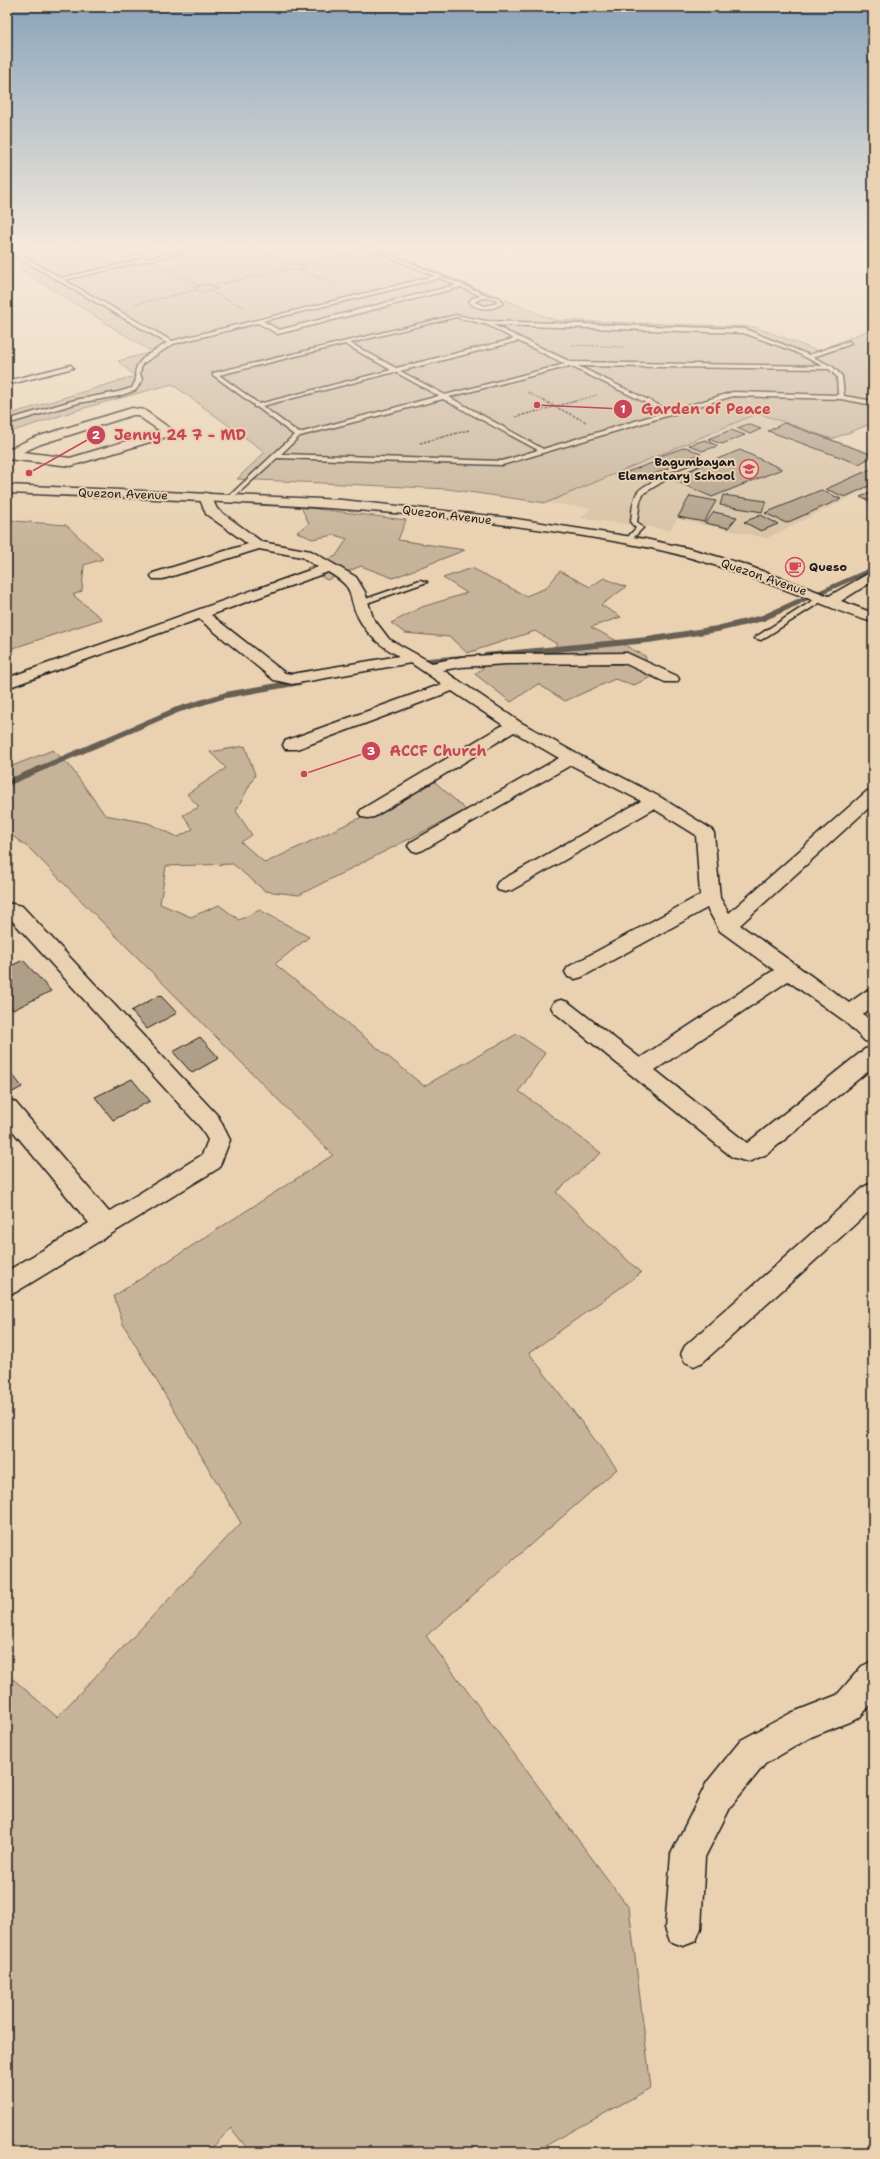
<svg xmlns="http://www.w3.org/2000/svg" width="880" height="2159" font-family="'Shantell Sans',sans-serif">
	<rect width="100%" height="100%" fill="#e9d1b1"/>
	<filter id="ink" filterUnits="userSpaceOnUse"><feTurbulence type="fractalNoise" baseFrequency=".025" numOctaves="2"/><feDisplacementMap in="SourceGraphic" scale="8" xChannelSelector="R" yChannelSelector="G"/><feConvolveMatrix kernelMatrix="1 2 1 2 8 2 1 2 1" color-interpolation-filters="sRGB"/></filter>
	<g filter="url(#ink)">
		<path fill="#d8c2a5" d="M758,413l115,40v33l-106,52 -90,-19 -7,11 -89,-12 9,-10 -44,-5z"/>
		<path fill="#c7b399" stroke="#72685a" d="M7,244h362l185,76 201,7 63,24 48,-20 7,2v90l-41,16 -74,-26 -212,90 -98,-14 -211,-10 28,-27 -93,-68 -88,24 -77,25v-18l128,-39 -17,-15 34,-9 -145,-91z
			M301,507l105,13 -8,20 67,10 -72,28 -32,-12 -34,14 -20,-12 29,-12 11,-17 -12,-4 -23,4 -15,-7 12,-8z
			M7,516l8,5 51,4 37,34 -19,6 -2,26 -9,4 29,24 -95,31z
			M472,568l54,28 20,-8 14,-17 30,16 14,-9 22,9 -25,18 20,12 -30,10 54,29 6,21 -17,8 -19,-6 -50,22 -27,-17 -27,18 -36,-28 17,-13 54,-7 11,-10 -22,-13 -68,22 -17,-16 -45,-4 -14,-10 31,-16 45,-14 -24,-15z
			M245,746l10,29 -19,36 16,24 -11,7 24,21 170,-81 31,28 -167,85 -34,-4 -32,-27 -67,2 -6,38 31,13 28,-12 20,15 21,-10 49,27 -34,27 149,122 93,-52 28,19 -26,38 82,62 -45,39 85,81 -112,80 88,116 -191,167 203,272 22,180 -117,64h-284l-19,-24 -23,24h-201v-470l6,-3 44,38 184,-194 -118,-199 -9,-28 219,-141 -304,-307 -22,-16v-64l46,-18 16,15 36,50 43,8 30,14 15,-8 -10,-14 16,-8 -12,-13 39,-26 -16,-16z"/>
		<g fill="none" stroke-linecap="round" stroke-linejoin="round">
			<path stroke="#685f53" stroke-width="4.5" d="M796,603l77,-34"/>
			<path stroke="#685f53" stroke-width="6" d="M485,656l163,-16 69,-11 46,-11 35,-16
				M418,662l44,-4
				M7,783l170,-73 49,-15 74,-13"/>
		</g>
		<path fill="#b09f88" stroke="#1c1c1c" d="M784,423l89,32v1l-14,8 -91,-33z
			M748,424l13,5 -11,5 -13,-6z
			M731,430l14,5 -23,9 -14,-5z
			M705,440l13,6 -16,5 -13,-6z
			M686,447l15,7 -29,10 -15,-7z
			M740,450l42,19 -70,28 -43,-19z
			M655,462l14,6 -31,12 -14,-7z
			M871,469l2,1v14l-28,13 -19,-8z
			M821,490l20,9 -55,24 -21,-10z
			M873,491v12l-13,-6z
			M723,495l43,6 -4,11 -42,-7z
			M690,496l26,5 -12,21 -26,-5z
			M714,512l23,5 -9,11 -23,-5z
			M761,515l17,9 -17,7 -17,-9z
			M23,960l28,31 -38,19 -6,-8v-34z
			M160,995l17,18 -30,16 -16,-18z
			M200,1037l19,21 -27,15 -19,-21z
			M7,1067l15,20 -15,8z
			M132,1079l18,22 -37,19 -18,-23z"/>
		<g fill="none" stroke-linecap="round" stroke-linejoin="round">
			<defs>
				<path id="lane" d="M107,244h5l8,3 24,-3 -20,5 21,10 66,-15h8l-155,36 108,61 263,-65 -76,-32h6l124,52 10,1 4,6c-9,7 -25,8 -34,-1l3,-4 9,-2 -20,-9 -183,47 -20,-11 -85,21 -31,20 -2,9 2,7 -6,10 -17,6 -41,7 -71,21v-4l68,-20 43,-8 14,-4 4,-8c-5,-20 17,-28 31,-37l-160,-92v-3h2l52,30 79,-18zM440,278l16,7 -177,45 -16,-9zM482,298l14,1 2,4 -13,3 -11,-4z
					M456,315l30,6 259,8 64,26 40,-14 2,3 -38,13 20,10 9,9 2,20 29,5v4l-32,-6 -108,-3 -58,17v2h-5l-168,50 -225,-7 -45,41h-4v-2l66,-62 -37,-28h-3v-2l-41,-30v-2zM456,317l32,8 26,14 -118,29 -46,-25zM493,325l251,8 49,18 30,15 -252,-4zM518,341l47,23 -120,31 -45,-24zM345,344l46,26 -132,34 -40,-29zM570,366l95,46 -122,37 -94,-52zM578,366l251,3 8,8 1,18 -105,-3 -62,19zM395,372l44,24 -140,37 -37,-27zM443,399l95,51 -36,11 -221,-7 19,-18z
					M71,365l2,3 -66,17v-4z
					M693,465l5,1 -31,13 -23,14 -4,8 -3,21 6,6 -13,13h-4v-2l10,-11 -5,-5c1,-10 1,-21 6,-30 6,-10 44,-24 56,-28z
					M420,580l7,2 -63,22 -7,-2z
					M820,596l7,2 -66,42 -7,-2z"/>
				<path id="street" d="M132,408l12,2 31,22 -2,3 -102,31 -64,-7v-9l26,-12zM133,415h4l23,16 -90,27 -47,-6 18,-8z
					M205,493l5,1 7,15 45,33 49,9 45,26 9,15 8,26 16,21 43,24 29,-6 45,-3 121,-1 50,23 2,3 -2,3h-12l-41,-19 -118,1 -45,3 -18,3 77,52 57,32 83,43 51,32 3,4 6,65 9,15 138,-122 6,-1v14l-133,121 109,78 17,-12 7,-2v18l-10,7 10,9v20l-8,-2 -23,-22 -54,-38 -133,89 92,73 118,-94 8,-2v20l-106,87 -19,8 -16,-5 -178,-145 -3,-5 3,-5 7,-2 7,2 72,56 134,-88 -54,-39 -13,-23 -125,69 -7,2 -7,-2 -3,-5 3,-5 132,-72 -4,-60 -42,-26 -142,81 -7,2 -7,-2 -2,-4 2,-4 143,-81 -70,-36 -148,85 -6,2 -6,-2 -3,-4 3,-4 148,-84 -45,-26 -140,85 -6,1 -6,-1 -3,-4 3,-4 141,-84 -51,-34 -155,58h-12l-2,-4 2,-4 157,-57 -31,-21 -119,21 -18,-4 -75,-61 -192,69v-10l311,-111 -16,-10 -43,-8 -96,30h-10l-2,-3 2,-3 95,-29 -42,-30 -7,-17zM328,572c31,19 17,20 31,47 10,18 22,27 40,37l-107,18 -7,-1 -74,-58z
					M7,903l15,3 196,210 12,24 -11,28 -203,124 -9,3v-24l82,-48 -82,-99v-25l8,3 94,110 93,-57 6,-15 -7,-12 -194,-213z
					M873,1183v25l-170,154 -9,4 -9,-4 -4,-8 4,-8 180,-160z
					M873,1661v41l-14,16 -48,19 -46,27 -34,42 -26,51 -4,71 -5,13 -13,5 -13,-5 -5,-13 6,-74 36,-72 34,-42 50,-27 46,-18 25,-29z"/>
				<path id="secondary" d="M7,485l335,15 168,18 135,21 46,10 52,15 86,32 44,-25v10l-32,20 32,12v9c-24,-6 -47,-17 -71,-26 -51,-19 -102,-38 -156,-49 -210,-41 -426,-45 -639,-54z"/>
			</defs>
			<use href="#lane" stroke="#1c1c1c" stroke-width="3"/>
			<use href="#street" stroke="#1c1c1c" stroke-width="3"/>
			<use href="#secondary" stroke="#1c1c1c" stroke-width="3"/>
			<path stroke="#1c1c1c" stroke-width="1" stroke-dasharray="2 1.5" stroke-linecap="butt" d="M56,244l25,14
				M79,244l18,9
				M246,244l44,20
				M297,263l10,4 -14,4 -10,-5z
				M302,265l49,-11
				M299,269l36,16
				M168,270l32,16
				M208,284l9,5 -15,3 -9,-4z
				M212,286l76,-17
				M210,291l35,17
				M136,304l61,-14
				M572,345l53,2
				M527,392l19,10
				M572,402l25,-7"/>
			<path stroke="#1c1c1c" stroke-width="1.5" stroke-dasharray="2.5 1.5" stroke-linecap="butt" d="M544,401l42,21
				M515,417l61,-16
				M420,443l49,-13"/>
			<use href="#lane" fill="#e9d1b1" fill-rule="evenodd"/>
			<use href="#street" fill="#e9d1b1" fill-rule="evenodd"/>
			<use href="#secondary" fill="#e9d1b1" fill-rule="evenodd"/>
		</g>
	</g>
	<linearGradient id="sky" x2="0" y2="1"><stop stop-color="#89a4bb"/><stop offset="0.45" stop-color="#f5eadc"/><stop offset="1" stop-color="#f5eadc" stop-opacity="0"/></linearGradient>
	<rect width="880" height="546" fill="url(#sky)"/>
	<defs>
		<symbol id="school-ring" viewBox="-11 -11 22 22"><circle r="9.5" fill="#e9d1b1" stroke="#d1495b" stroke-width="1.5"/><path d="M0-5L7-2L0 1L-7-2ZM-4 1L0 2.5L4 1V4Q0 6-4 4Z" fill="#d1495b"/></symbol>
		<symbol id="cafe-ring" viewBox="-11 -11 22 22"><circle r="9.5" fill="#e9d1b1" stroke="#d1495b" stroke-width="1.5"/><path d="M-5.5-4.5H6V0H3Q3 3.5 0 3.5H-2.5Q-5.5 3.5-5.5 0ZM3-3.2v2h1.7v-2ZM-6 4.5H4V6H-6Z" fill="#d1495b"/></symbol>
	</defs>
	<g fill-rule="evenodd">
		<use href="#school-ring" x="738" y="458" width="22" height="22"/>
		<use href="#cafe-ring" x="784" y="556" width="22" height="22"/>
	</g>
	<g text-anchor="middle" stroke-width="4" stroke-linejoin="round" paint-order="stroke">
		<g font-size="12" font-weight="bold" fill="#1c1c1c" stroke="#e9d1b1" text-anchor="end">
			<text x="735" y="466">Bagumbayan<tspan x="735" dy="14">Elementary School</tspan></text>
			<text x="809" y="571" text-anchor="start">Queso</text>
		</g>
		<g font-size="12" fill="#1c1c1c" stroke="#e9d1b1">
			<text transform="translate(123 494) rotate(2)" y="4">Quezon Avenue</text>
			<text transform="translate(447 515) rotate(7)" y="4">Quezon Avenue</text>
			<text transform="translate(764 577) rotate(19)" y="4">Quezon Avenue</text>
		</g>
	</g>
	<path fill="none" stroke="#c84758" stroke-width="1.5" d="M537 405L623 409M29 473L96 435M304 774L371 751"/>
	<g fill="#c84758" stroke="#e9d1b1" stroke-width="1.5">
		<circle cx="537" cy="405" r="4"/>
		<circle cx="29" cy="473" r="4"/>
		<circle cx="304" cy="774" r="4"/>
		<circle cx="623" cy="409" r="10"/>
		<circle cx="96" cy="435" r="10"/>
		<circle cx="371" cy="751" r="10"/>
	</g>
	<g font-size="12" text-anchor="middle" font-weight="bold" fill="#fff">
		<text x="623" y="413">1</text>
		<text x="96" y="439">2</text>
		<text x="371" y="755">3</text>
	</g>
	<g font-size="15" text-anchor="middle" font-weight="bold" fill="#c84758" stroke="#e9d1b1" stroke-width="4" stroke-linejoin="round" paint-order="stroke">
		<text x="706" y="414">Garden of Peace</text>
		<text x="180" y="440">Jenny 24 7 - MD</text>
		<text x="438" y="756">ACCF Church</text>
	</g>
	<rect width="880" height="2159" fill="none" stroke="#e9d1b1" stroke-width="24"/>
	<rect x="12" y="12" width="856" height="2135" fill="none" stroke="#1c1c1c" stroke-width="1.5" filter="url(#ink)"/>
</svg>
